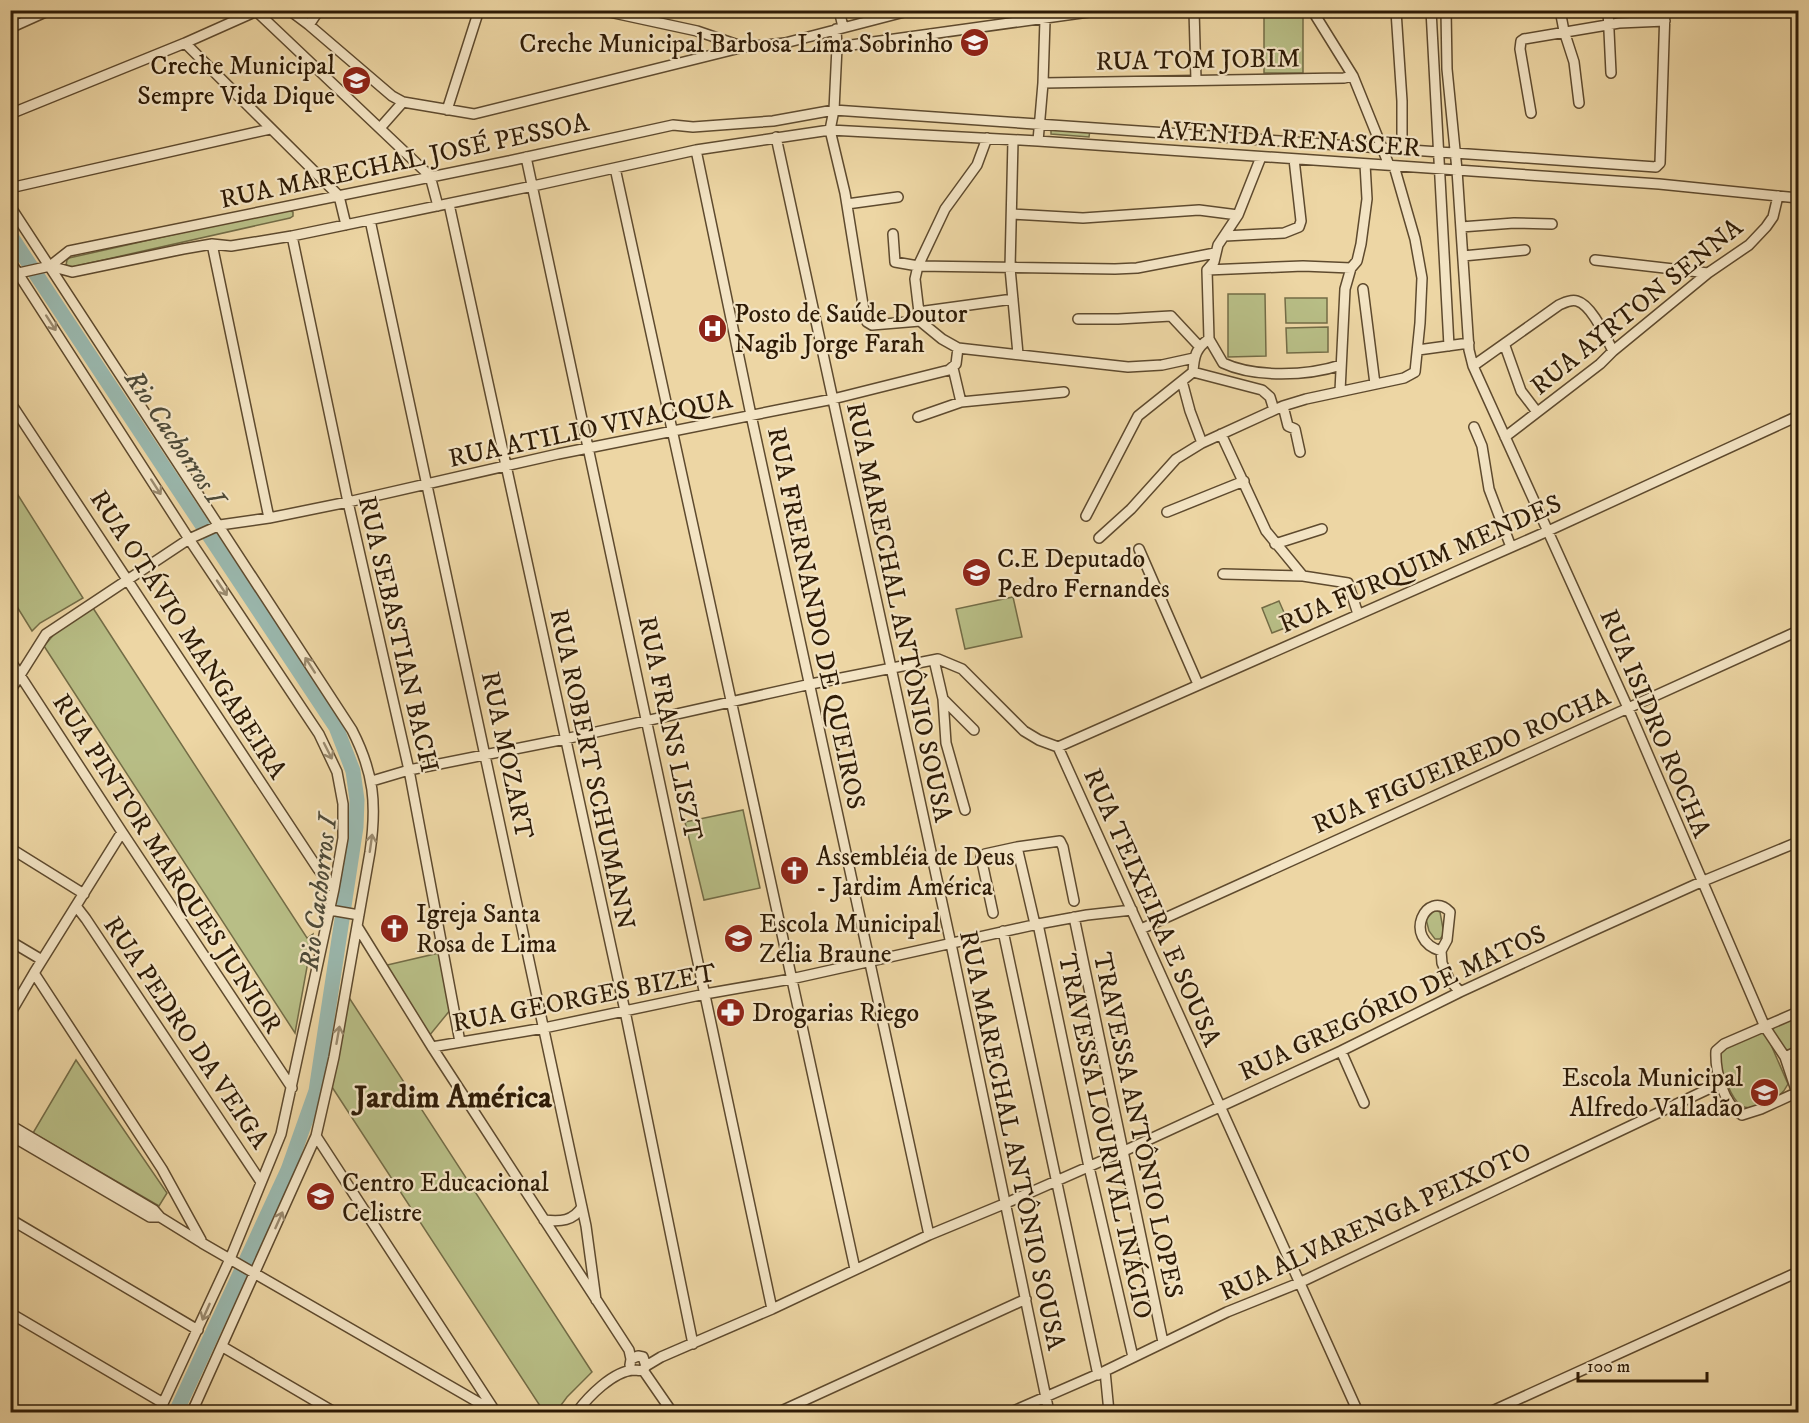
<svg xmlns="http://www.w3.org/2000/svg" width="1809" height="1423" font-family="'IM FELL DW Pica',serif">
	<rect width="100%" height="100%" fill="#edd6a4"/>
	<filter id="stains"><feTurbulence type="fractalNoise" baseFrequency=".00333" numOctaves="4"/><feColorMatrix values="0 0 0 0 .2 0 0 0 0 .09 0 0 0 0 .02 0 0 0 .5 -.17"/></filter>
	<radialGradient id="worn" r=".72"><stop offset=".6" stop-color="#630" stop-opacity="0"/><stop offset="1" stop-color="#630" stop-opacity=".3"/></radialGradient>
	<path fill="#b8be86" stroke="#736c46" stroke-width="1.5" d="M1264,11h39v62h-39z
		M1051,127l39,3 -1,7 -38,-3z
		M287,209l6,3v4l-3,2 -218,49 -6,-2 1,-5 2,-2z
		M1228,294h37l1,62 -38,1z
		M1285,298h42v25h-41z
		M1328,327v25l-41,1 -1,-25z
		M11,484l72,114 -43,25 -8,8 -21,-34z
		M1013,597l9,40 -57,12 -9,-40z
		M1279,601l11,25 -18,7 -10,-25z
		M93,608l214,330 6,-4 -18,99 -251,-387 12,-14z
		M743,810l17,78 -56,12 -19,-78z
		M1435,910l5,2 4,22 -4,5h-5l-6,-8 -3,-12z
		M439,953l12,56 -22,27 -46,-70z
		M348,996l244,376 -25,25 -11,15h-12l-212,-325z
		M1798,1015v31l-9,4 -6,-1 -11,-18 3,-5z
		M1762,1033l6,5 20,46c-5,10 -10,13 -20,18 -25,12 -31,5 -41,-18 -5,-11 -9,-21 -9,-32l38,-18z
		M76,1060l91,133 -8,13 -126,-73z"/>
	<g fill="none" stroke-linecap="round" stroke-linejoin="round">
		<path stroke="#9ab8ae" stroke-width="15" d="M10,235l326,492 17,44 4,29 -1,27 -40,264 -28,79 -112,242"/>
		<defs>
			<path id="minor" d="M255,10l175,166 8,30
				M289,10l20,15 83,71 11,6 71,12 270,-67 41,-4 127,-33
				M600,10l97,21 47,16
				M839,10l4,17
				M1194,10l2,70
				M1312,10l41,66 36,89
				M1431,10l18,336
				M1446,10l1,59 10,101 12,180 4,16 155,342 137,319 20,30 13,39
				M1560,10l4,21 10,31 5,41
				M1608,10l3,63
				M1396,11l6,90v49
				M309,25l10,-15
				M10,28l40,-18
				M836,29l1,18 -3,63 -4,20 15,63 20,124 2,5 5,3 48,-4
				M185,43l154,153 7,29
				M837,47l266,-37
				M1043,83l301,-5 9,-2
				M447,110l32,-100
				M1531,113l-11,-64 1,-8 3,-2 95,-16 46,-2
				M10,114l175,-71 74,-33
				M380,128l23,-26
				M776,137l175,807 98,468
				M1013,140l-3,128 8,86
				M1038,141l5,-58 2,-63
				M696,150l55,265 178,820
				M526,157l246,1152
				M615,168l240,1101
				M10,188l260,-59
				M449,204l176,807 68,333
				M847,204l51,-7
				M10,206l342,524c22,43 25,74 18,122l-36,205 -18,79 -124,276
				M1013,214l70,4 116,-8 39,5
				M370,220l216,1006 10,74
				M1461,227l53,-4 38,1
				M893,234l2,28 23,4 197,3 22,-1 78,-15
				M292,236l56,266 61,268 51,272
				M1225,236l59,-3 15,-6 2,-6 -7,-62
				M212,244l57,274
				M1463,256l62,-6
				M1595,260l113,13
				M10,261l179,278 130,195 18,38 6,32v34l-9,51 -53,245 -51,125 -71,153
				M50,266l22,6 111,-23 29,-5 19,2 61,-10 241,-50 163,-36 134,-20 208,11 419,29 202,14 139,14
				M1207,270l96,-4 48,2
				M10,275l40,-9 19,-15 440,-90 164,-36 20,2 80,-6 61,-11 822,57 4,-4 5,-153
				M1363,289l12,95
				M918,312l95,-13
				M1078,319h40l53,-3 28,30
				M920,321l22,18 16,9 170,19 34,-2 32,-7
				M920,321l-5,-42 3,-13 27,-57 32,-44 10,-27
				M1209,339l14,24c32,15 85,13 118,2
				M1505,346l16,45 16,21
				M1418,350l51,-7
				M1473,366l86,-61c5,-2 11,-6 18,-4 15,4 29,37 36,50
				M953,368l8,34 103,-10
				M1193,372c1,-16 3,-24 16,-33l-2,-69 7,-8 4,-17 20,-30 23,-58
				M1193,372l69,18 8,7 4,13
				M1182,381l8,30 12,32
				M1340,391l5,-102 6,-21 6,-7 4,-17 6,-45 -2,-35
				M10,402l308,467 16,20
				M1283,406l5,20 7,3 5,23
				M918,417l43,-15
				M1474,427l8,19 7,43 22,58
				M1221,434l45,97 37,45
				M1505,437l95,-73 13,-13 95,-78 41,-28 17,-18 7,-10 5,-21
				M1167,512l77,-31
				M1086,516l52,-100 55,-44
				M1099,538l32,-29 45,-50 26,-16 81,-37 23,-7 98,-21 11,-6 5,-49 2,-45 -7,-39 -21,-73
				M1275,544l47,-15
				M1139,549l59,135
				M1223,574l80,2 45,7 10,31
				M10,660l112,172 170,256
				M934,660l9,39 31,31
				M10,691l36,-57 143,-95 31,-14 49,-7 79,-16 210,-48 275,-55 116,-29 7,-6 2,-16
				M943,699l3,44 19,67
				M1058,747l490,-216 250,-115
				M1058,747l300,665
				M372,781l37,-11 156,-31 246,-55 127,-25 24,10 62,62 15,9 19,7
				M10,848l74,46
				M76,906l10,13 175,263
				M330,910l29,5
				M993,913l-12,-56 4,-3 32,-7
				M1074,917l89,425
				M1035,924l-18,-77 43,-6 3,6 11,54
				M1038,924l51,243 44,190
				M357,926l75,121 197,303 2,9
				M1141,929l657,-298
				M1003,931l95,444
				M10,941l32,19
				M1441,951c-40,-12 -14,-63 9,-39l-3,28 -6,11 1,12 7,16 11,13
				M34,973l128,196 39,71
				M1798,1012l-74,32 -8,7c-1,20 7,53 26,64l19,-6 37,-17
				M10,1014l24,-41 88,-141
				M432,1047l112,-19 161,-34 86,-15 247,-55 49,-9 45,-5
				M1341,1051l23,52
				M1785,1057l13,-6
				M10,1125l144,85 6,7 42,26 293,169
				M10,1135l140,82h10
				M316,1136l179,275
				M10,1219l188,111
				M544,1220c17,2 29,1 38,-13
				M10,1313l153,90
				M223,1347l111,65
				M630,1365l1,-6 7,-3 5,1 3,9
				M643,1370l3,-4 15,-9 111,-48 157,-74 75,-31 118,-52 219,-101 119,-59 128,-59 113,-51 97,-40
				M643,1370l29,42
				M1105,1371l4,41
				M10,1407l11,5
				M577,1412c11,-15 36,-41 57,-42 3,0 6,1 9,0
				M779,1412l247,-113
				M1011,1412l94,-41 122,-59 72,-29 422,-200
				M1172,1412h1
				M1490,1412l308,-140"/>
		</defs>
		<use href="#minor" stroke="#5e4a2e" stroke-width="12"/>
		<use href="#minor" stroke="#f3e4c4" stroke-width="9"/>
	</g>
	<defs><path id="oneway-shaft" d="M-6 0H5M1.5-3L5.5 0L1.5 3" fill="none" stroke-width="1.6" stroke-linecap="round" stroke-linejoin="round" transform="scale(1.5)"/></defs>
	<g stroke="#9a8a6e">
		<use href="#oneway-shaft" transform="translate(51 323) rotate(57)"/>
		<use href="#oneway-shaft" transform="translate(156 487) rotate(57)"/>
		<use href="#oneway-shaft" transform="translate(222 588) rotate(56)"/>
		<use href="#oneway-shaft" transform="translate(310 665) rotate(-123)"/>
		<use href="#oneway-shaft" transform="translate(328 751) rotate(63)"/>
		<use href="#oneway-shaft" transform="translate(371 843) rotate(-82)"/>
		<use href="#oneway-shaft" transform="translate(338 1035) rotate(-80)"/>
		<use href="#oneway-shaft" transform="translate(279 1220) rotate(-66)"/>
		<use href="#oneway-shaft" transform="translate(206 1312) rotate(114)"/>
	</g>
	<defs>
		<symbol id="school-disc" viewBox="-11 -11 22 22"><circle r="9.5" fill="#8f2418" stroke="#f3e4c4"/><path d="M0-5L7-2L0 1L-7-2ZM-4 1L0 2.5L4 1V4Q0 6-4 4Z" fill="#fff"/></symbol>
		<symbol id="hospital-disc" viewBox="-11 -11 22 22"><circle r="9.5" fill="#8f2418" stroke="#f3e4c4"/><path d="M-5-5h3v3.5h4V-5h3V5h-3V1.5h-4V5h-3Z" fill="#fff"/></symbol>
		<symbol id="church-disc" viewBox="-11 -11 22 22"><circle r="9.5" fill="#8f2418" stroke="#f3e4c4"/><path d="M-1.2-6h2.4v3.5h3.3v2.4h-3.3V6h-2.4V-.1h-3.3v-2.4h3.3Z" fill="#fff"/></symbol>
		<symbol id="pharmacy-disc" viewBox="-11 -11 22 22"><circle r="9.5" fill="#8f2418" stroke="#f3e4c4"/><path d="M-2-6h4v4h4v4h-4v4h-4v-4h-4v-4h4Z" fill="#fff"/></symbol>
	</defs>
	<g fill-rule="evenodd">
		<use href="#school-disc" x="958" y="26" width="33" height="33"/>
		<use href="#school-disc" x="340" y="64" width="33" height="33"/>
		<use href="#hospital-disc" x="696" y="312" width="33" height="33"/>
		<use href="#school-disc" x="960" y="556" width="33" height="33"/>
		<use href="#church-disc" x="778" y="854" width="33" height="33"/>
		<use href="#church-disc" x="378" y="912" width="33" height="33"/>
		<use href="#school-disc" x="722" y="922" width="33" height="33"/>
		<use href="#pharmacy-disc" x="714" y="996" width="33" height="33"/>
		<use href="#school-disc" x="1748" y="1076" width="33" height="33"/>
		<use href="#school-disc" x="304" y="1180" width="33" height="33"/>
	</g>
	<g text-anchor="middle" stroke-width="4.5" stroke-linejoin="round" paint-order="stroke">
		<g font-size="26" fill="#2e1b06" stroke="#f3e4c4" text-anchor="start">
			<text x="953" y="52" text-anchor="end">Creche Municipal Barbosa Lima Sobrinho</text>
			<text x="335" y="74" text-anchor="end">Creche Municipal<tspan x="335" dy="30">Sempre Vida Dique</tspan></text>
			<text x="734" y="322">Posto de Saúde Doutor<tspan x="734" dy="30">Nagib Jorge Farah</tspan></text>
			<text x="997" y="567">C.E Deputado<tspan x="997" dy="30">Pedro Fernandes</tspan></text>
			<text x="816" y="865">Assembléia de Deus<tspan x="816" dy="30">- Jardim América</tspan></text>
			<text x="416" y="922">Igreja Santa<tspan x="416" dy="30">Rosa de Lima</tspan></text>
			<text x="759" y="932">Escola Municipal<tspan x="759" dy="30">Zélia Braune</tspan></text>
			<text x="752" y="1021">Drogarias Riego</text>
			<text x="1743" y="1086" text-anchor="end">Escola Municipal<tspan x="1743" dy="30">Alfredo Valladão</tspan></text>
			<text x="342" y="1191">Centro Educacional<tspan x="342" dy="30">Celistre</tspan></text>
		</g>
		<g font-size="26" fill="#2e1b06" stroke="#f3e4c4">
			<text transform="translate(1198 59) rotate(-1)" y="9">RUA TOM JOBIM</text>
			<text transform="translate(1289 138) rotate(4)" y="9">AVENIDA RENASCER</text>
			<text transform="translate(404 160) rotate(-12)" y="9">RUA MARECHAL JOSÉ PESSOA</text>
			<text transform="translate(1636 306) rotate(-39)" y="9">RUA AYRTON SENNA</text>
			<text transform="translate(590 428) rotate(-12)" y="9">RUA ATILIO VIVACQUA</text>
			<text transform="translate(1420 563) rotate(-24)" y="9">RUA FURQUIM MENDES</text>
			<text transform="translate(900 612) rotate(78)" y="9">RUA MARECHAL ANTÔNIO SOUSA</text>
			<text transform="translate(817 618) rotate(78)" y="9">RUA FRERNANDO DE QUEIROS</text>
			<text transform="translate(189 634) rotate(57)" y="9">RUA OTÁVIO MANGABEIRA</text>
			<text transform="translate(399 634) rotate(77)" y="9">RUA SEBASTIAN BACH</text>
			<text transform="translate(1656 723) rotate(67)" y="9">RUA ISIDRO ROCHA</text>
			<text transform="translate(671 728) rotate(78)" y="9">RUA FRANS LISZT</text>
			<text transform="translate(508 755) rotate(78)" y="9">RUA MOZART</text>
			<text transform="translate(1461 760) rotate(-24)" y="9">RUA FIGUEIREDO ROCHA</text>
			<text transform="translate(593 769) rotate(78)" y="9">RUA ROBERT SCHUMANN</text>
			<text transform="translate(168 863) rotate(57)" y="9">RUA PINTOR MARQUES JUNIOR</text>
			<text transform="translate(1153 907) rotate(66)" y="9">RUA TEIXEIRA E SOUSA</text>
			<text transform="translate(584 997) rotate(-11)" y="9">RUA GEORGES BIZET</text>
			<text transform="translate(1392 1002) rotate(-25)" y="9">RUA GREGÓRIO DE MATOS</text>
			<text transform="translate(187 1032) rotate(56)" y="9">RUA PEDRO DA VEIGA</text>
			<text transform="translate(1139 1125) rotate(78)" y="9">TRAVESSA ANTÔNIO LOPES</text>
			<text transform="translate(1106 1136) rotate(78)" y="9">TRAVESSA LOURIVAL INÁCIO</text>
			<text transform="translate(1013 1140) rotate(78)" y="9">RUA MARECHAL ANTÔNIO SOUSA</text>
			<text transform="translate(1375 1221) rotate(-25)" y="9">RUA ALVARENGA PEIXOTO</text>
		</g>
		<g font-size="27" font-style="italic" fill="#4e4a38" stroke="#f3e4c4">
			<text transform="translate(175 437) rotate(56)" y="9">Rio Cachorros I</text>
			<text transform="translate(318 893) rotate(-83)" y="9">Rio Cachorros I</text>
		</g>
		<g font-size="32" font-weight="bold" fill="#2e1b06" stroke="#f3e4c4">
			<text x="453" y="1107">Jardim América</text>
		</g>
	</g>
	<rect width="1809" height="1423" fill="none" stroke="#edd6a4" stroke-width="36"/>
	<rect x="12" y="12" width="1785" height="1399" fill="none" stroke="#2e1b06" stroke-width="3"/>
	<rect x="18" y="18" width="1773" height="1387" fill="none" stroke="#2e1b06" stroke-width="1.5"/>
	<path d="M1578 1372v9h129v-9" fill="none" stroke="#2e1b06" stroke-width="3"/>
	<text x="1587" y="1372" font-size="18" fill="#2e1b06" stroke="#f3e4c4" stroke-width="4.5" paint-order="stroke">100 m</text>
	<rect width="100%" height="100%" filter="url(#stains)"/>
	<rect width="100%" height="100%" fill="url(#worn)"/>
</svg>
